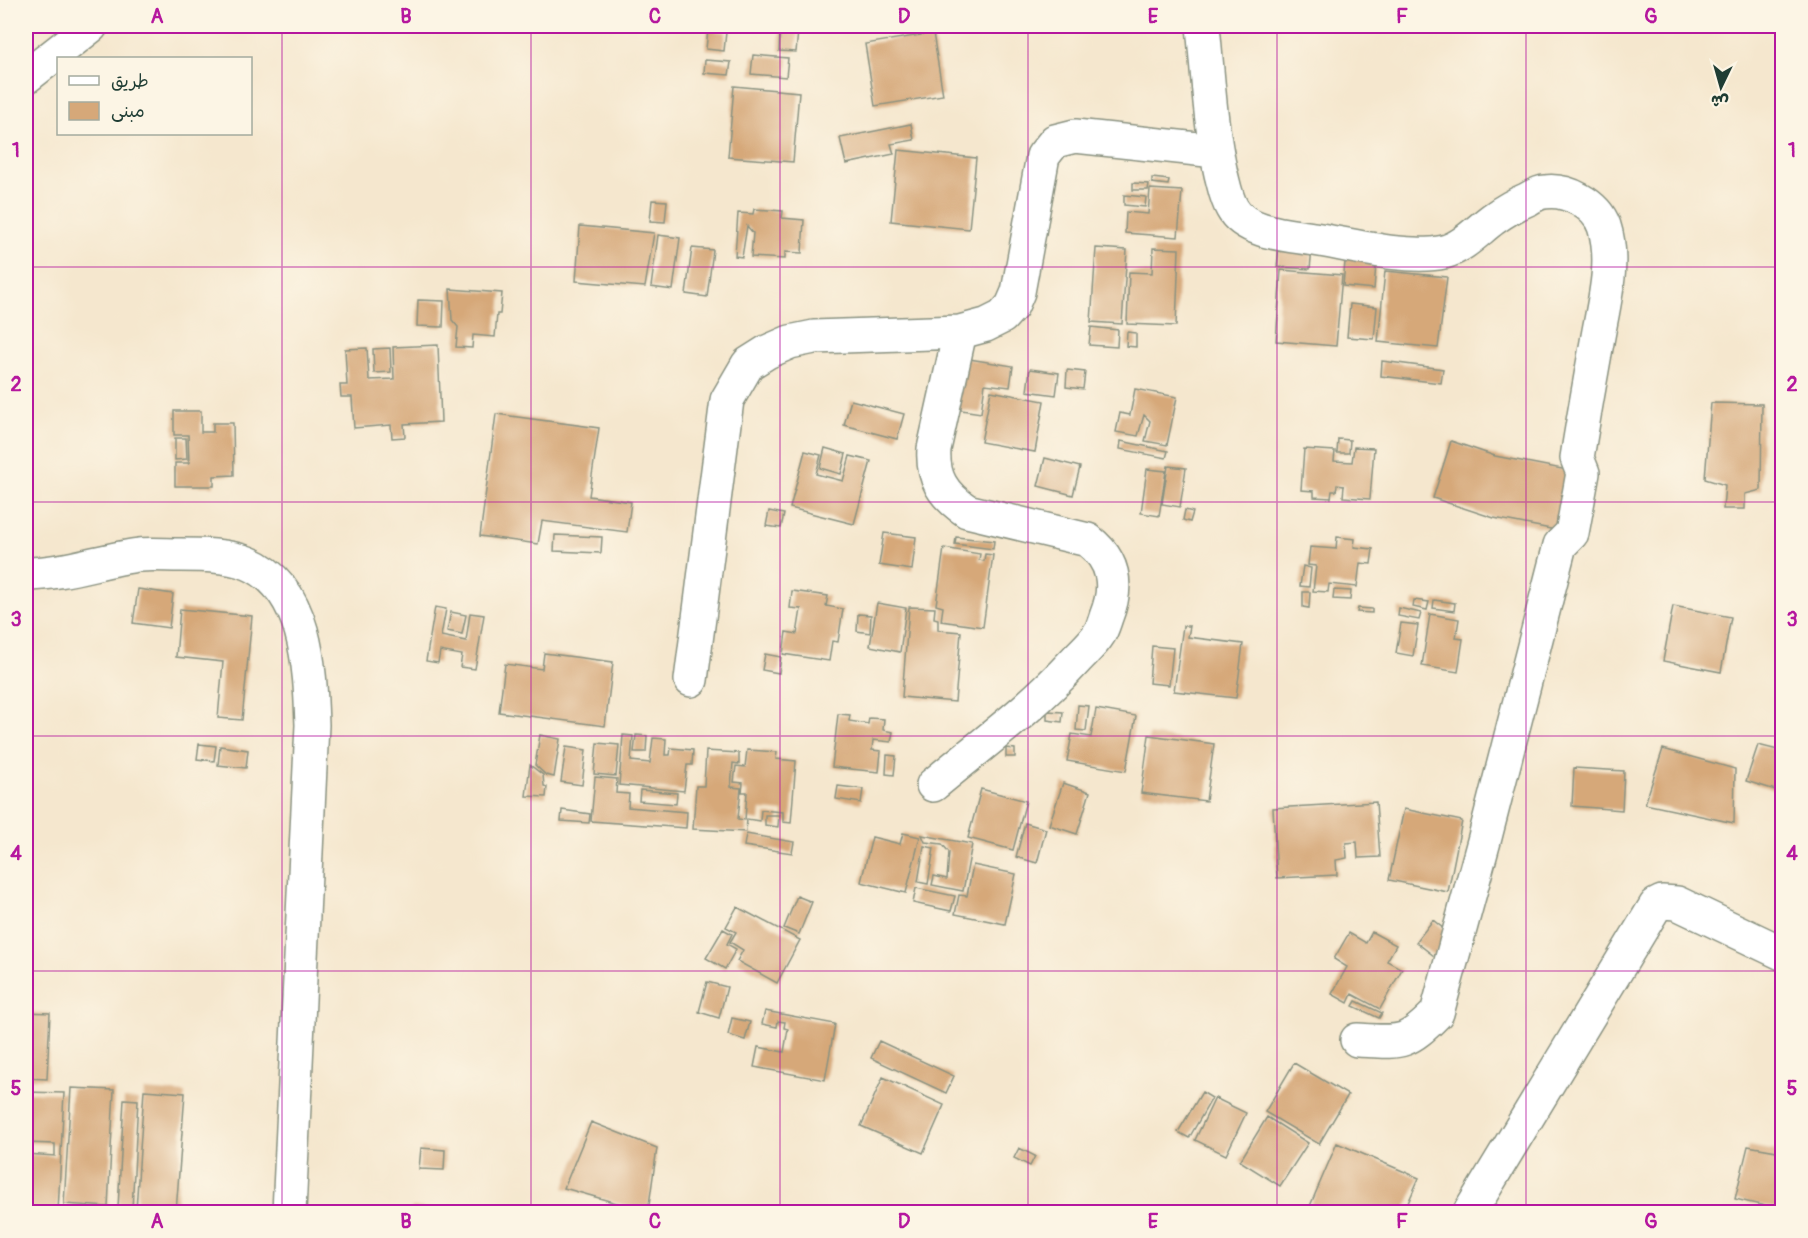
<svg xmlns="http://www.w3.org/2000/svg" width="1808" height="1238" font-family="Pangolin,'Playpen Sans Arabic',sans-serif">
	<rect width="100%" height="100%" fill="#fcf5e5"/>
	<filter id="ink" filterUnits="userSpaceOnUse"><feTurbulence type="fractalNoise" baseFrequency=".0167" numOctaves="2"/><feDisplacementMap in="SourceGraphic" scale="12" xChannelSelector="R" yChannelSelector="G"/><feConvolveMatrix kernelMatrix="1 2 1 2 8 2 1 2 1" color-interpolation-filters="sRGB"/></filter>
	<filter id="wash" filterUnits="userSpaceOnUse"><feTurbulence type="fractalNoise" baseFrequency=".008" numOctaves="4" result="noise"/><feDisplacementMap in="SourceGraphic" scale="24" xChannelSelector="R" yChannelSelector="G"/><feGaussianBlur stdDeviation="1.35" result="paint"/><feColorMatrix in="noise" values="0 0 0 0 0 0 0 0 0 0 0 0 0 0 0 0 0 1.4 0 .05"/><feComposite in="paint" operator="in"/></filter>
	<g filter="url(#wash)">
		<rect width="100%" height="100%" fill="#f5e7ce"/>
		<g id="blocks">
			<path fill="#d6a879" d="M708,30l18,2 -2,19 -18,-2z
				M780,30l18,1 -2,21 -17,-1z
				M933,33l10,62 -68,11 -10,-62z
				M753,55l35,3 -2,19 -35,-3z
				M705,60l26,2 -2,13 -25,-2z
				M734,86l65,6 -6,70 -65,-5z
				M911,124l3,16 -23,4 3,10 -48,10 -6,-26z
				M898,150l78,8 -7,71 -78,-8z
				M1152,178l17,2 -1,5 -16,-2z
				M1133,183l16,1 -1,6h-15z
				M1150,189l32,2 -4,46 -53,-4 1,-21 22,2z
				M1124,195l22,2 -1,10 -21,-2z
				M652,200l15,1 -2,21 -15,-1z
				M754,209l29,2 -1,7 22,2 -2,33 -17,-1v7l-34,-2 2,-24 -6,-7 -5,31 -7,-1 3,-43 15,1z
				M580,226l74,7 -9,54 -69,-6z
				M658,235l22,3 -7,52 -22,-3z
				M1279,245l33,3 -2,21 -33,-2z
				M692,248l21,2 -6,47 -21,-3z
				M1096,248l31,2 -5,74 -31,-2z
				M1153,248l26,1 -3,77 -49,-2 2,-52 23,1z
				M1346,250l31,2 -3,37 -31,-3z
				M1281,270l61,5 -6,71 -60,-5z
				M1385,271l62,6 -9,71 -60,-6z
				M450,289l52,4 -2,21h-3l-2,23 -22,-2 -1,13 -16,-1 2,-20 -6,-7z
				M418,300l26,1 -1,26 -26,-1z
				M1350,304l27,3 -3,32 -27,-2z
				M1091,327l27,3 -1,17 -28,-2z
				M1127,332l9,1v14l-10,-1z
				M438,345l3,77 -37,2 1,13 -13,1 -1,-13 -37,3 -2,-31h-11l-1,-12h7l-2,-36 22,-1 2,32 25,-1 -1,-32z
				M390,348l1,24 -17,1 -1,-24z
				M963,358l50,8 -3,21 -25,-3 -4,29 -26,-4z
				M1382,361l61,8 -2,14 -60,-7z
				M1030,369l29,4 -3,22 -29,-4z
				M1067,370l18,2 -2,17 -17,-2z
				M1135,389l42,8 -10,48 -22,-4 5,-20 -6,-6 -6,21 -22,-4 4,-19 10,2z
				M991,391l53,10 -9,51 -54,-10z
				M851,400l53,14 -7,25 -53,-14z
				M1711,403l51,1 -1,86 -16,4v15h-22l2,-24 -20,-6z
				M174,411h27v21h12v-9h20l1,52 -20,1v10h-39v-23h14l-1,-28h-14z
				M496,414l103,14 -10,68 42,6 -4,30 -85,-11 -4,23 -58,-8z
				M175,438h11l1,21 -12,1z
				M1338,439l12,1 -1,13h-12z
				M1121,441l47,10 -2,7 -46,-9z
				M1451,441l44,15 88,17 -11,60 -78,-15 -61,-20z
				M1354,447l20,1 -4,51 -27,-2 1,-11 -7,-1 -1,6h-4l-1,7 -17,-1v-6l-13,-1 3,-41 31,2 -1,10 18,1z
				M825,448l21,6 -5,20 -21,-6z
				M805,451l16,4 -5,19 27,7 7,-25 21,5 -17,63 -64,-16z
				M1045,458l35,9 -7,28 -35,-9z
				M1168,466l18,2 -6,39 -18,-3z
				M1147,469l19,2 -7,45 -18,-3z
				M1185,510l8,2 -3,10 -7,-2z
				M769,511l15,3 -3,14 -15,-2z
				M884,533l32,4 -4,33 -33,-5z
				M555,535l47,2 -1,16 -47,-2z
				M956,537l38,4 -1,8 -38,-5z
				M1337,537l18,2 -1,8 19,2 -2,15 -11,-1 -3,24 -28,-3 -1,8 -15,-1 3,-25 -8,-1 2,-18 26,2z
				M944,548l36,6 -1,6 5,1 1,-7 8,1 -10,72 -42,-6 2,-14 -7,-2z
				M1303,566l8,2 -2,19 -9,-1z
				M138,589l35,5 -4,34 -36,-5z
				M1334,590l17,1 -1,9 -17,-1z
				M792,591l36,5 -2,10 17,3 -5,33 -6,-1 -3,20 -46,-7 3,-22 11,2 4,-25 -11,-1z
				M1303,592h7l-1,16 -6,-1z
				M1414,600l15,2 -2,8 -14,-3z
				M1434,600l21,3 -1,8 -21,-3z
				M877,603l29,5 -6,44 -30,-6z
				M1673,606l58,11 -10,55 -58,-11z
				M435,607l11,2 -5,27 25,5 4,-28 14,2 -9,54 -15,-2 2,-12 -22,-4 -2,12 -12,-2z
				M909,607l26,1 -1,10 4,1v11l23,2 -6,70 -53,-5z
				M1358,608l14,1v4l-15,-1z
				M1399,608l22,5 -2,7 -21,-4z
				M180,609l72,7 -10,104 -24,-2 5,-56 -47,-5z
				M451,612l15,3 -4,19 -15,-3z
				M858,614l13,1 -1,18 -13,-2z
				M1430,614l29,5 -3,19 7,1 -5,33 -36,-6z
				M1401,623l17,2 -5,31 -17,-3z
				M1183,626h7l-2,11 55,7 -7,54 -62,-7z
				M1152,646l21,2 -4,37 -20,-2z
				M544,653l69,9 -8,64 -106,-14 6,-48 37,5z
				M765,654l16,3 -2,16 -17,-3z
				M1078,705l11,1 -3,25 -10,-1z
				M1096,709l40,7 -10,55 -59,-10 5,-27 19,3z
				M1047,711l16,1 -1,10 -15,-2z
				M838,714l12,1 -1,6 19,3 1,-6 15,1 -1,11 10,2 -2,10 -18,-2 -1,10 9,1 -2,21 -47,-5z
				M540,735l20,4 -6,38 -8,-2 -11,-10z
				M623,735l10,1 -2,25 19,2 3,-25 13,1 -1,16h5l1,-7 22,2 -1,15h-5l-3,26 -65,-6z
				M636,735l11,1 -1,16h-12z
				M1149,735l65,9 -8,57 -65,-8z
				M597,743l22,2 -3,31 -22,-2z
				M199,744l17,2 -2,15 -17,-2z
				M1758,745l24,6v41l-36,-11z
				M220,746l28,4 -2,18 -28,-3z
				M566,747l20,3 -4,35 -21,-3z
				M1006,748l9,1v8h-9z
				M1663,749l72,20 -1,54 -89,-19z
				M747,750l30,2 -1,7 20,2 -5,62 -8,-1v-10l-22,-2 -1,11 -13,-2 -1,13 -53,-3 3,-43h8l2,-35 33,2v11l-6,-1 -2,24 10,1 -3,31 7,1 2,-28h-5l1,-9 -9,-1 2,-16 9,1z
				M887,755l9,1 -2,19 -8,-1z
				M530,765l13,10 1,11 3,1 -1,10 -20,-1z
				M1574,768l50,3 -2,39 -50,-4z
				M595,777l22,2 -1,14 13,1 -1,13 59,5 -1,16 -95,-7z
				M1063,783l27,9 -13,42 -28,-9z
				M838,786l25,3 -2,14 -25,-4z
				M981,789l45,12 -13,49 -45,-12z
				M640,790l37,3 -1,11 -37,-3z
				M1376,802l4,55 -22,1 -1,-16 -11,1 1,15 -11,2 1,15 -60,3 -4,-70z
				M1404,809l58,12 -14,71 -59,-12z
				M562,810l28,4 -1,9 -28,-2z
				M765,815h14l-1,12 -13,-2z
				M1025,823l21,6 -9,34 -21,-6z
				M903,833l17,4 -14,56 -45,-11 11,-45 28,7z
				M746,834l48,8 -2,11 -48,-7z
				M922,835l50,9 -9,47 -31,-6 2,-9 13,3 2,-27 -7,-8 -17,-2z
				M924,846l10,2 -6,36 -10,-2z
				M973,865l43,9 -11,50 -50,-10 4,-19 8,1z
				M916,888l39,8 -4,15 -38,-8z
				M797,896l15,6 -13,32 -15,-6z
				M737,907l63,33 -23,43 -40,-22 6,-11 -13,-8 6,-10 -10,-5z
				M1433,920l17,14 -16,22 -18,-14z
				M723,929l9,5 -5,10 9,5 -11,20 -19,-11z
				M1372,932l24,13 -9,16 15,8 -22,40 -28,-15 -4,9 -16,-9 15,-27 -13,-8 15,-26 17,10z
				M707,982l20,5 -8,31 -20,-6z
				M1356,1001l26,12 -3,5 -26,-12z
				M765,1011l70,13 -10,56 -71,-13 4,-20 26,5 4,-23 -4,-1 1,-6 -7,-1 -1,6 -15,-3z
				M26,1012l24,1 -3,66 -21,-1z
				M732,1018l18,4 -5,18 -17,-5z
				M879,1041l75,35 -8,17 -75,-35z
				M1294,1063l54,32 -29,49 -54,-32z
				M883,1077l61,28 -21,48 -62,-27z
				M71,1088l43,2 -6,117 -44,-3z
				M144,1090l41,3 -9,119 -40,-2z
				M26,1092l38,1 -6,119 -32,-2v-56l29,2v-12l-29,-1z
				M1202,1092l10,6 -23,40 -11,-6z
				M1215,1098l31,15 -20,42 -31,-15z
				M124,1099l14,1 -6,109 -14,-1z
				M1267,1117l41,26 -28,43 -40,-25z
				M591,1122l66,26 -9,64 -84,-24z
				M1337,1143l82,35 -15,34h-78l-16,-6z
				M1748,1146l34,6v58l-47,-11z
				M421,1148l24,2 -1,20 -25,-1z
				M1019,1148l16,8 -5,10 -16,-8z
				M412,1207l24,2v3h-25z"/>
		</g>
	</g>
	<g filter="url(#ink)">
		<use href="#blocks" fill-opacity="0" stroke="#8a9281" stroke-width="1.5"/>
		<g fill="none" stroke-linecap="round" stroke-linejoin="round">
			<defs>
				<path id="minor" d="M1203,26c5,49 7,99 18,148 3,11 5,24 11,34 13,25 58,27 82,31 37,6 94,21 130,13 19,-5 34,-22 49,-33 11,-8 23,-15 35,-20 5,-3 12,-7 17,-7 22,-3 51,12 59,34 12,36 -1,80 -7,116 -7,39 -14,78 -20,116l6,15 -11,60 -12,12 -76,296 -47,172c-32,33 -37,29 -80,27
					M26,77l65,-51
					M26,574c39,0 74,-14 113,-19 13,-1 27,0 41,0 22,0 47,0 68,8 60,25 62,107 64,162l-23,487
					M691,680l36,-280 21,-36 19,-12 23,-10 24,-5 146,-5 26,-7 16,-8 10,-11 6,-14 25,-136 12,-15 20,-5 141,15
					M933,785c48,-40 99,-77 141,-123 8,-9 19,-18 25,-28 3,-4 5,-11 7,-17 12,-30 9,-56 -18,-77l-121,-29c-24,-16 -35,-33 -33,-62l26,-117
					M1470,1212l186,-307 6,-3 15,1 105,50"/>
			</defs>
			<use href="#minor" stroke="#8a9281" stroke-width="36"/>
			<use href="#minor" stroke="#fff" stroke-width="33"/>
		</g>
	</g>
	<path fill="none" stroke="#b5179e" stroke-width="1.5" stroke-opacity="0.55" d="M282,26v1186M531,26v1186M780,26v1186M1028,26v1186M1277,26v1186M1526,26v1186M26,267h1756M26,502h1756M26,736h1756M26,971h1756"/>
	<rect width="1808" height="1238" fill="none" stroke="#fcf5e5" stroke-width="66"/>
	<rect x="57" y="57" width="195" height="78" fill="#fcf5e5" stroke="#a4ab9e" stroke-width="1.5"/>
	<rect x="69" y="76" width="30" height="9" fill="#ffffff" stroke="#a4ab9e" stroke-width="1.5"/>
	<text x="111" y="87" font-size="18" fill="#1f3d34">طريق</text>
	<rect x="69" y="102" width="30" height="18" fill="#d6a879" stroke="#a4ab9e" stroke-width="1.5"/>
	<text x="111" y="117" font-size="18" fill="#1f3d34">مبنى</text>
	<g transform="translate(1721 87) rotate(185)" stroke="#fcf5e5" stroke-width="4.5" paint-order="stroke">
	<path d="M0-4.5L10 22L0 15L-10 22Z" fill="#1f3d34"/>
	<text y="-9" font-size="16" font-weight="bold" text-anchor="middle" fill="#1f3d34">ش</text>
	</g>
	<rect x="33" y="33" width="1742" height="1172" fill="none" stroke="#b5179e" stroke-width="2"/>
	<g font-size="20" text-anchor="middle" font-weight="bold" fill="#b5179e">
		<text x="157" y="23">A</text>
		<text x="406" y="23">B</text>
		<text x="655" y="23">C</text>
		<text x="904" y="23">D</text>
		<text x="1153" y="23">E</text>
		<text x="1402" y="23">F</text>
		<text x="1651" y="23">G</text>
		<text x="16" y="157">1</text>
		<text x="1792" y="157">1</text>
		<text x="16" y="391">2</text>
		<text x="1792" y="391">2</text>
		<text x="16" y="626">3</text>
		<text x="1792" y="626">3</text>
		<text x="16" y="860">4</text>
		<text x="1792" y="860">4</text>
		<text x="16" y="1095">5</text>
		<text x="1792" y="1095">5</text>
		<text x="157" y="1228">A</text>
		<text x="406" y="1228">B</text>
		<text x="655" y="1228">C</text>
		<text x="904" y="1228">D</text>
		<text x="1153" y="1228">E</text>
		<text x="1402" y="1228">F</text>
		<text x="1651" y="1228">G</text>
	</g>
</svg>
